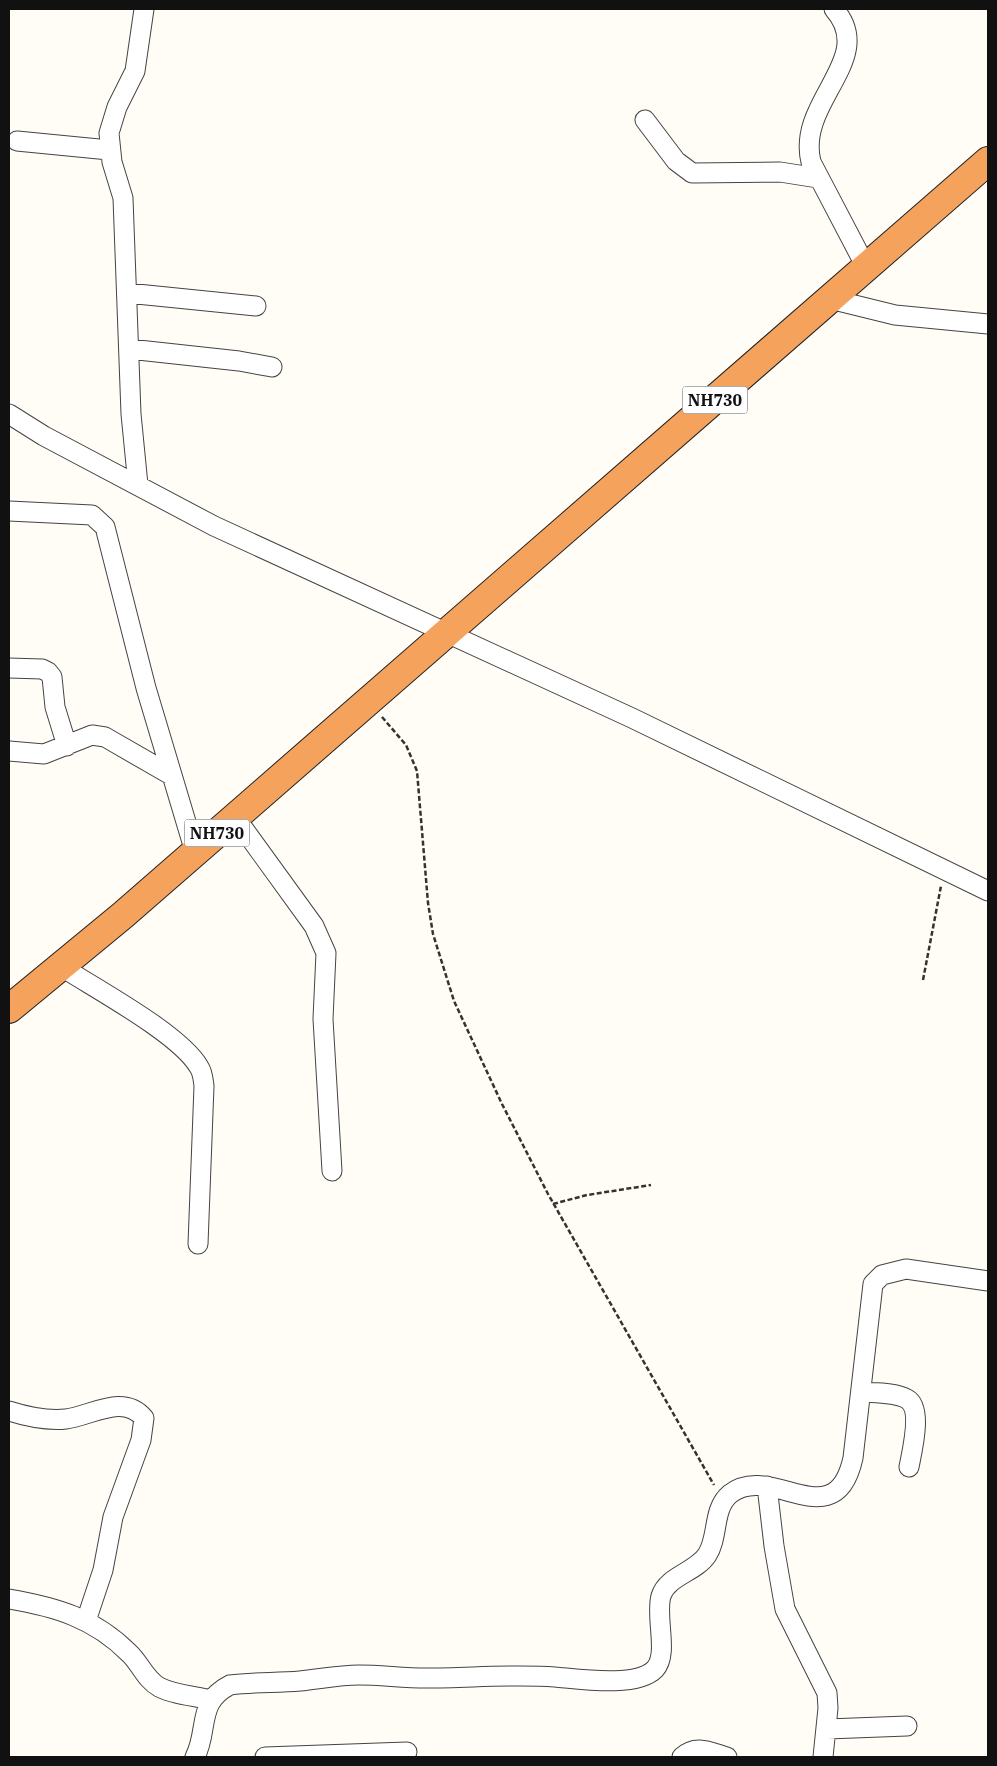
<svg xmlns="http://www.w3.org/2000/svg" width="997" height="1766" font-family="'IBM Plex Serif',serif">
	<rect width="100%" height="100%" fill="#fffdf5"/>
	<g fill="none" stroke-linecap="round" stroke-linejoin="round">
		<defs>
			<path id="minor" d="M834,9c44,50 -38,92 -23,153l55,105
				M645,120l31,41 16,12 88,-1 38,6
				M17,141l92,9
				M127,293l129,13
				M830,299l65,16 93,9
				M129,349l110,12 33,6
				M9,414l35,22 170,90 418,192 356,173
				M138,485l-7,-71 -8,-216 -11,-36 -3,-29 8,-26 18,-36 9,-62
				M9,511l83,4 13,12 41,161 49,164
				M9,668l33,1 6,3 4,5 3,30 12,39
				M9,751l35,3 48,-19 13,2 66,38
				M235,817l79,109 12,27 -3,66 9,152
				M62,967c34,22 118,67 137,100 4,6 4,12 5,19l-6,158
				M861,1392c14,1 34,0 46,7 16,9 5,52 2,68
				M9,1411c19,6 37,10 57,8 25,-3 57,-26 78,-1l-3,22 -28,77 -10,53 -17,51
				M767,1486l7,60 11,63 42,84 1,15 -5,49
				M9,1599c47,8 85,19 120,54 11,10 16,26 30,34 15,8 36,9 52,13
				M827,1729l80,-3
				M195,1757c14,-27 1,-55 35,-72 23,-3 47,-2 70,-4 20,-2 39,-6 59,-6 22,0 44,3 67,3 43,0 86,-4 129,-1 24,2 82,11 100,-8 14,-15 0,-52 6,-73 6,-20 35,-24 46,-41 12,-18 5,-46 23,-61 41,-33 105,46 123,-36l20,-174 9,-9 24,-6 82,12
				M265,1757l142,-5
				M682,1757c14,-13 28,-5 45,0"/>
			<path id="highway" d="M9,1009l114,-94 865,-754"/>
		</defs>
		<use href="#minor" stroke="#444" stroke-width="21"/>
		<use href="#highway" stroke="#222" stroke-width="30"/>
		<path stroke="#333" stroke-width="2.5" stroke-dasharray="5 2.5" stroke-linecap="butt" d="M382,717l24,28 11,26 11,132 5,31 21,67 48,103 46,90 166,291
			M923,980l18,-94
			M553,1204l34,-9 64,-10"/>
		<use href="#minor" stroke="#fff" stroke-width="19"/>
		<use href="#highway" stroke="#f5a25d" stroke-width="28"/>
	</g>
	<g text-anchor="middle" stroke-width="5" stroke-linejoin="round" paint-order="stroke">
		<g fill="#fff" stroke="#585858" stroke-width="1">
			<rect x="682.5" y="386.5" width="65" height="27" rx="4"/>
			<rect x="184.5" y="819.5" width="65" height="27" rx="4"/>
		</g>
		<g font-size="16" font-weight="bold" fill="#111">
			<text x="715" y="406">NH730</text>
			<text x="217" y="839">NH730</text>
		</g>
	</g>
	<rect width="997" height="1766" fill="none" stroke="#111111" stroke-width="20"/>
</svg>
